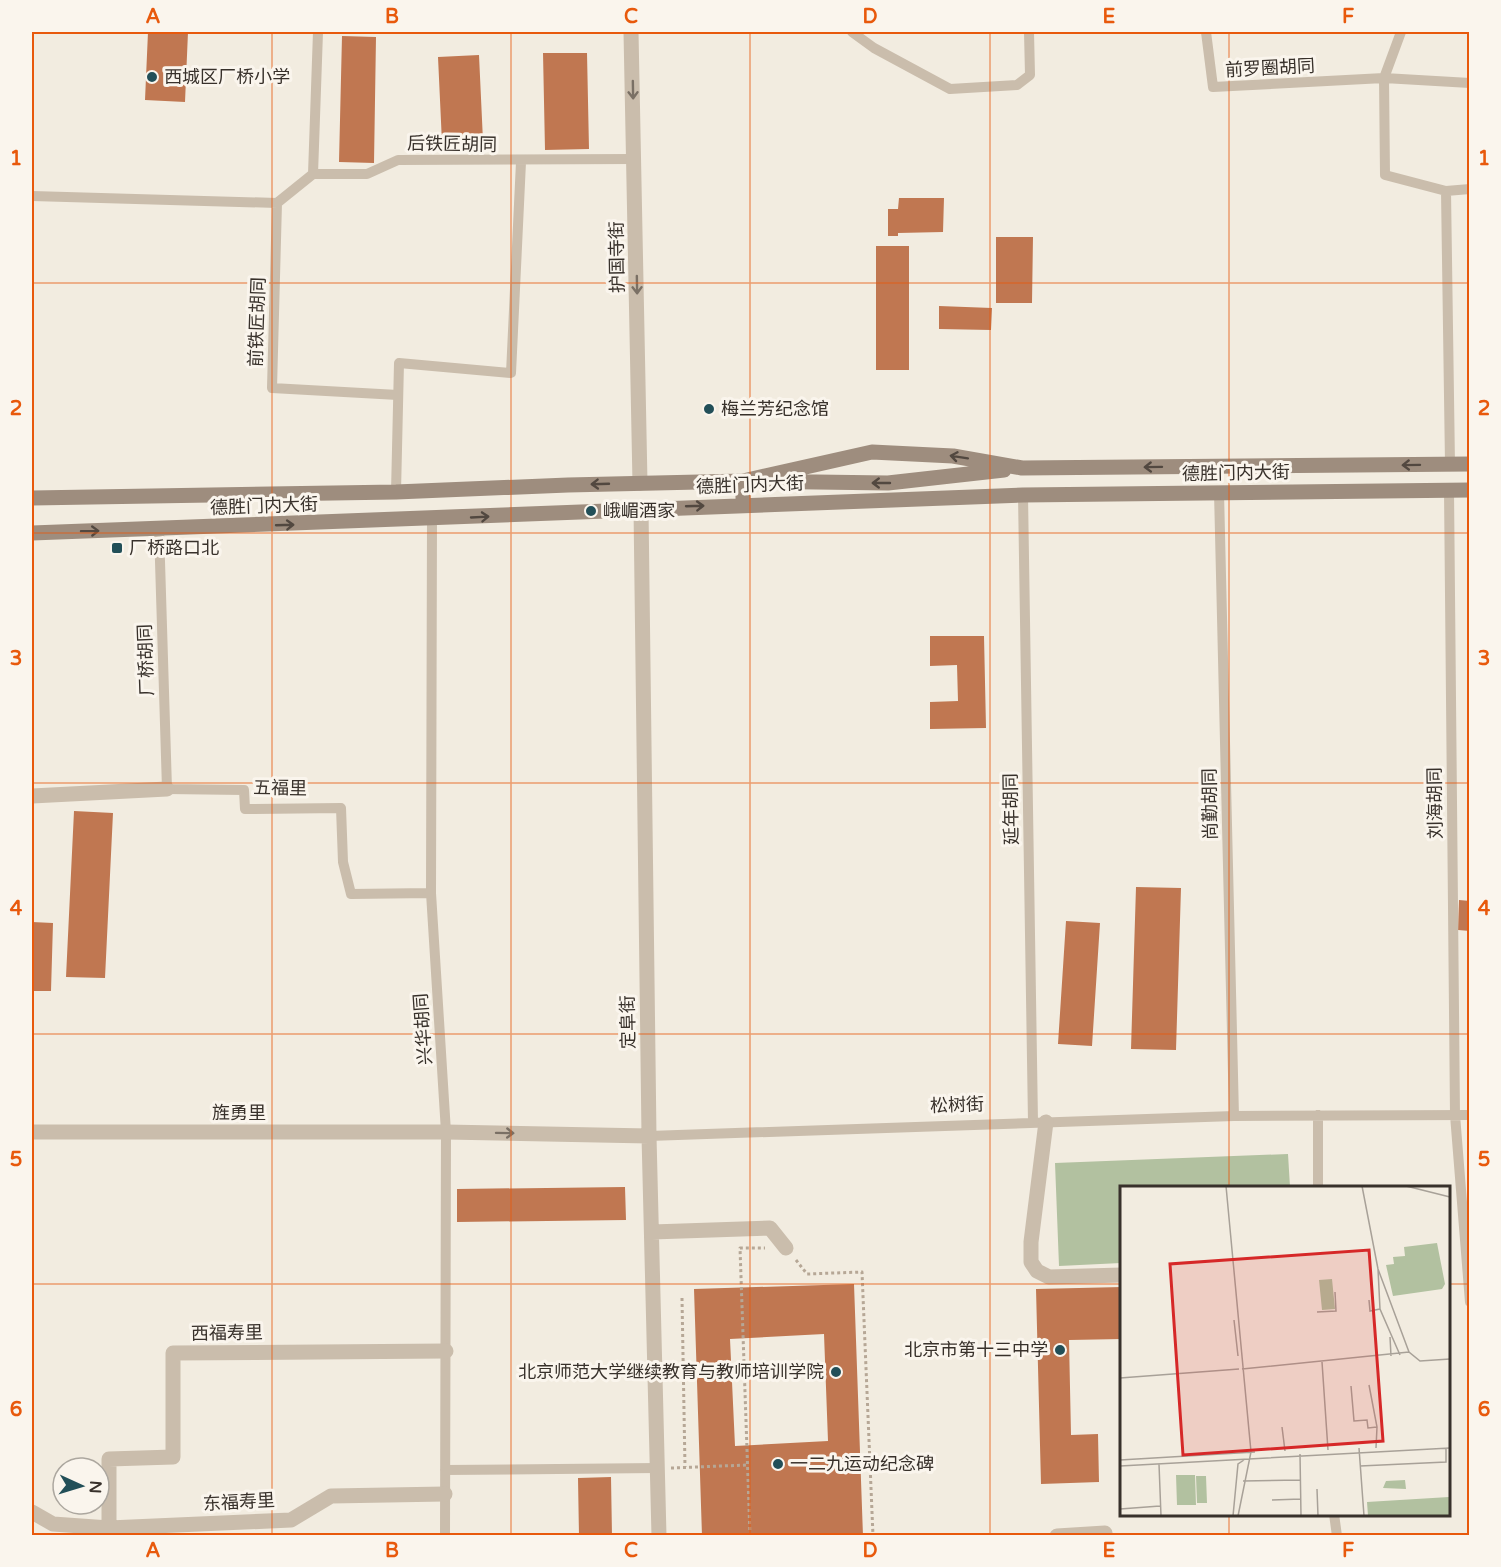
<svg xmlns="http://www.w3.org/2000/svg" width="1501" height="1567" font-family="'Varela Round','Noto Sans SC',sans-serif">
	<rect width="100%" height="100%" fill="#f2ece0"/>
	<path fill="#b2c1a0" d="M1288,1154l2,33 -168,1 -1,75 -62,3 -4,-103z"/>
	<path fill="#c07751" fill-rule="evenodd" d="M148,32h40l-3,70 -40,-2z
		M342,36l34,1 -2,126 -35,-1z
		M543,53h44l2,96 -44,1z
		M479,55l4,86 -41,2 -4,-86z
		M899,198h45l-1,34 -45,1v3h-10v-27h10z
		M996,237h37l-1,66h-36z
		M876,246h33v124h-33z
		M939,306l53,2 -1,22 -52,-1z
		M930,636h54l2,92 -56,1v-27l28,-1 -1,-36 -27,1z
		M74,811l39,2 -8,165 -39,-1z
		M1136,887l45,1 -5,162 -45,-1z
		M1459,900l11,1v30l-12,-1z
		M1066,921l34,2 -8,123 -34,-2z
		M32,922l21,1 -2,68h-19z
		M625,1187l1,33 -169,2v-33z
		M854,1284l9,252h-161l-8,-247zM824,1334l4,107 -93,5 -5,-107z
		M1122,1287v52l-53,1 2,95 27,-1 1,48 -58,2 -5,-195z
		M611,1477l1,59h-33l-1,-58z"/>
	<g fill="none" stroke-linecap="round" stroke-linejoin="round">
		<path stroke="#b6a796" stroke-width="3" stroke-dasharray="3 3" stroke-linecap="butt" d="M796,1260l11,14 55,-2 11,264
			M682,1298l3,169
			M671,1468l76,-3
			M750,1536l-10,-288h25"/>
		<path stroke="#cabdac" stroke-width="10" d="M852,32l22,16 76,41 67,-4 13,-10 -1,-43
			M1206,32l7,55 171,-9 86,5
			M1401,32l-17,46 1,97 61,16 4,273
			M313,174l5,-142
			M1446,191l24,-2
			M32,196l245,7 36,-29h54l31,-14 236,-1
			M277,203l-5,185 126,7
			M1449,490l6,625 15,187
			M396,492l3,-129 112,10 10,-211
			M1219,492l15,624
			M1023,495l10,627
			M432,519l-1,374 15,239 -1,404
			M159,529l8,260 77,1 1,19 96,-1 2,54 8,32 80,-1
			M649,1136l585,-20 236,-1
			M1318,1188v-73
			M445,1470l212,-2
			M1334,1514l3,22"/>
		<path stroke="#cabdac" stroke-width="15" d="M631,32l9,451
			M641,508l8,628 10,400
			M32,796l135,-7
			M1046,1122l-15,120v20l6,9 12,6 73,-2
			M32,1132h414l203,4
			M652,1232l118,-4 16,20
			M32,1512l21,12 56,4 182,-8 40,-24 114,-2
			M109,1528v-69l64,-2v-104l273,-2
			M1057,1536l48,-3"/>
		<path stroke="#9e8d7e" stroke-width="15" d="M32,498l364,-6 172,-7 175,-4 129,-29 81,4 69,12 448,-4
			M743,505v-24l145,2 116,-13
			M32,533l991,-38 447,-5"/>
	</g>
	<defs><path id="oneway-shaft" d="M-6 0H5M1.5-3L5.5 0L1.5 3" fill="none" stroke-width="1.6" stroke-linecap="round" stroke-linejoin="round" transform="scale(1.5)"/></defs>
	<g stroke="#7a7065">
		<use href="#oneway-shaft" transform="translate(633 90) rotate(89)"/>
		<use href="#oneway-shaft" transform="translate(637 285) rotate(89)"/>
		<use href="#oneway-shaft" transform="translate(505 1133) rotate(1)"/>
	</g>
	<g stroke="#524840">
		<use href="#oneway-shaft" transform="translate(959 457) rotate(-171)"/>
		<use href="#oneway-shaft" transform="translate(1411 465) rotate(179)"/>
		<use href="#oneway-shaft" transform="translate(1153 467) rotate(179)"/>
		<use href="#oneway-shaft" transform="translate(881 483) rotate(180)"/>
		<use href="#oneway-shaft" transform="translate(600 484) rotate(178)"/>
		<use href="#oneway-shaft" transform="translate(695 506) rotate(-2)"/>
		<use href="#oneway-shaft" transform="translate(480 517) rotate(-3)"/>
		<use href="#oneway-shaft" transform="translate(285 525) rotate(-2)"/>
		<use href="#oneway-shaft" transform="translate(90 531) rotate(-1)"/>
	</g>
	<path fill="none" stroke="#e8590c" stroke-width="1.5" stroke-opacity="0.55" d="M272,32v1504M511,32v1504M750,32v1504M990,32v1504M1229,32v1156M32,283h1438M32,533h1438M32,783h1438M32,1034h1438M32,1284h1090M1448,1284h22M1229,1514v22"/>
	<g fill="#224f58" stroke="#faf5ed" stroke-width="2">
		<circle cx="152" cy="77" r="6"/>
		<circle cx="709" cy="409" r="6"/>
		<circle cx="591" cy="511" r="6"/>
		<rect x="111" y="542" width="12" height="12" rx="3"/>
		<circle cx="1060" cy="1350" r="6"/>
		<circle cx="836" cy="1372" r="6"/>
		<circle cx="778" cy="1464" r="6"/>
	</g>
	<g text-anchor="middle" stroke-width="6" stroke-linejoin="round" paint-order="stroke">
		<g font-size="18" fill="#38312b" stroke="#faf5ed">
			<text transform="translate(1270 68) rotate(-3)" y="6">前罗圈胡同</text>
			<text transform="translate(452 144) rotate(1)" y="6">后铁匠胡同</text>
			<text transform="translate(617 257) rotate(-91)" y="6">护国寺街</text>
			<text transform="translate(257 322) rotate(-88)" y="6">前铁匠胡同</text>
			<text transform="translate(1236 473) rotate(-1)" y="6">德胜门内大街</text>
			<text transform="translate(750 485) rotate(-2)" y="6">德胜门内大街</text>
			<text transform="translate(264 506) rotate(-2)" y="6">德胜门内大街</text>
			<text transform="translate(146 660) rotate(-92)" y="6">厂桥胡同</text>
			<text transform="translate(280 788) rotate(1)" y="6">五福里</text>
			<text transform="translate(1435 803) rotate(-91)" y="6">刘海胡同</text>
			<text transform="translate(1210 804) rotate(-91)" y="6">尚勤胡同</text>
			<text transform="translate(1011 809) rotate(-91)" y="6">延年胡同</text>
			<text transform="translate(628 1022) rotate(-91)" y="6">定阜街</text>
			<text transform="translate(423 1029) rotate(-94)" y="6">兴华胡同</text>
			<text transform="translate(957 1105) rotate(-2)" y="6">松树街</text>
			<text x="239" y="1119">旌勇里</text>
			<text transform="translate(227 1333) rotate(-1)" y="6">西福寿里</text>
			<text transform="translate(239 1502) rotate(-3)" y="6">东福寿里</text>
		</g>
		<g font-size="18" fill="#38312b" stroke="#faf5ed" text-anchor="start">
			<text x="164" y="83">西城区厂桥小学</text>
			<text x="721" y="415">梅兰芳纪念馆</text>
			<text x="603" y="517">峨嵋酒家</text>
			<text x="129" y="554">厂桥路口北</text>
			<text x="1048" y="1356" text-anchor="end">北京市第十三中学</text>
			<text x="824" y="1378" text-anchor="end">北京师范大学继续教育与教师培训学院</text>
			<text x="790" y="1470">一二九运动纪念碑</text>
		</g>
	</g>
	<g transform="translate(1120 1186)">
		<rect width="330" height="330" fill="#f2ece0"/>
		<path d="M317,57l8,41 -3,5 -49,7 -7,-31 8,-1 -1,-7 12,-1 -1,-9zM212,93l3,30 -13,1 -3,-30zM330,265v65h-82l-1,-14 82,-5zM56,289h19l1,30h-19zM76,290h10l1,27h-10zM285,294l1,9 -23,-1 3,-7z" fill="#b2c1a0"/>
		<path fill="none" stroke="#a8a198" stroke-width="1.5" d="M106,0l25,266 -13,64M242,0l16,83 31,83 11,9 30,-2M286,0l44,11M258,83l2,40 20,46M249,114l1,11 10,-2M197,126l19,-1 -1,-19M114,134l4,36M270,151l1,19M202,176l6,88M122,183l167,-17M0,192l119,-9M249,199l8,42 -1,21M231,200l3,35 13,-1 1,8 9,-1M162,241l3,24M239,262l5,68M180,268l1,62M0,274l135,-8M39,278l2,52M0,280l330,-18M240,280l86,-4v-14M123,295l57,-1M197,303l1,27M152,314l29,-1M0,323l40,-3M113,330l5,-52 6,-4"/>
		<path fill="#d62828" fill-opacity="0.15" stroke="#d62828" stroke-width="3" d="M249,64l14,191 -200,14 -13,-191z"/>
		<rect width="330" height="330" fill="none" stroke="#38312b" stroke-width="3"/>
	</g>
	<rect width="1501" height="1567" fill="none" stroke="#faf5ed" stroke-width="66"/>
	<g transform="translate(81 1486) rotate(94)"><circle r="28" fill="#faf5ed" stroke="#aca79f" stroke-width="1.5"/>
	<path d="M0-4.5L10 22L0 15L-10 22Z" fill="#224f58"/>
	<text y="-9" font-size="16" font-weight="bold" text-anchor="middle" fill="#38312b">N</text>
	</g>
	<rect x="33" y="33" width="1435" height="1501" fill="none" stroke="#e8590c" stroke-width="2"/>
	<g font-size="20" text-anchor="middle" font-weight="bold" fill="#e8590c">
		<text x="153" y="23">A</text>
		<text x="392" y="23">B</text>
		<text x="631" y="23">C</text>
		<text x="870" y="23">D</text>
		<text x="1109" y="23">E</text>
		<text x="1348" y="23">F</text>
		<text x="16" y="165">1</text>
		<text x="1484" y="165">1</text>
		<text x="16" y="415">2</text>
		<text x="1484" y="415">2</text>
		<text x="16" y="665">3</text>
		<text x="1484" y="665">3</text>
		<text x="16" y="915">4</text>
		<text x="1484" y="915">4</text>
		<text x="16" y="1166">5</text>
		<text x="1484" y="1166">5</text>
		<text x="16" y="1416">6</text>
		<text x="1484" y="1416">6</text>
		<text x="153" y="1557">A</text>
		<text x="392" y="1557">B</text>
		<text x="631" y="1557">C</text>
		<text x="870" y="1557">D</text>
		<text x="1109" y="1557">E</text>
		<text x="1348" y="1557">F</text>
	</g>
</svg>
